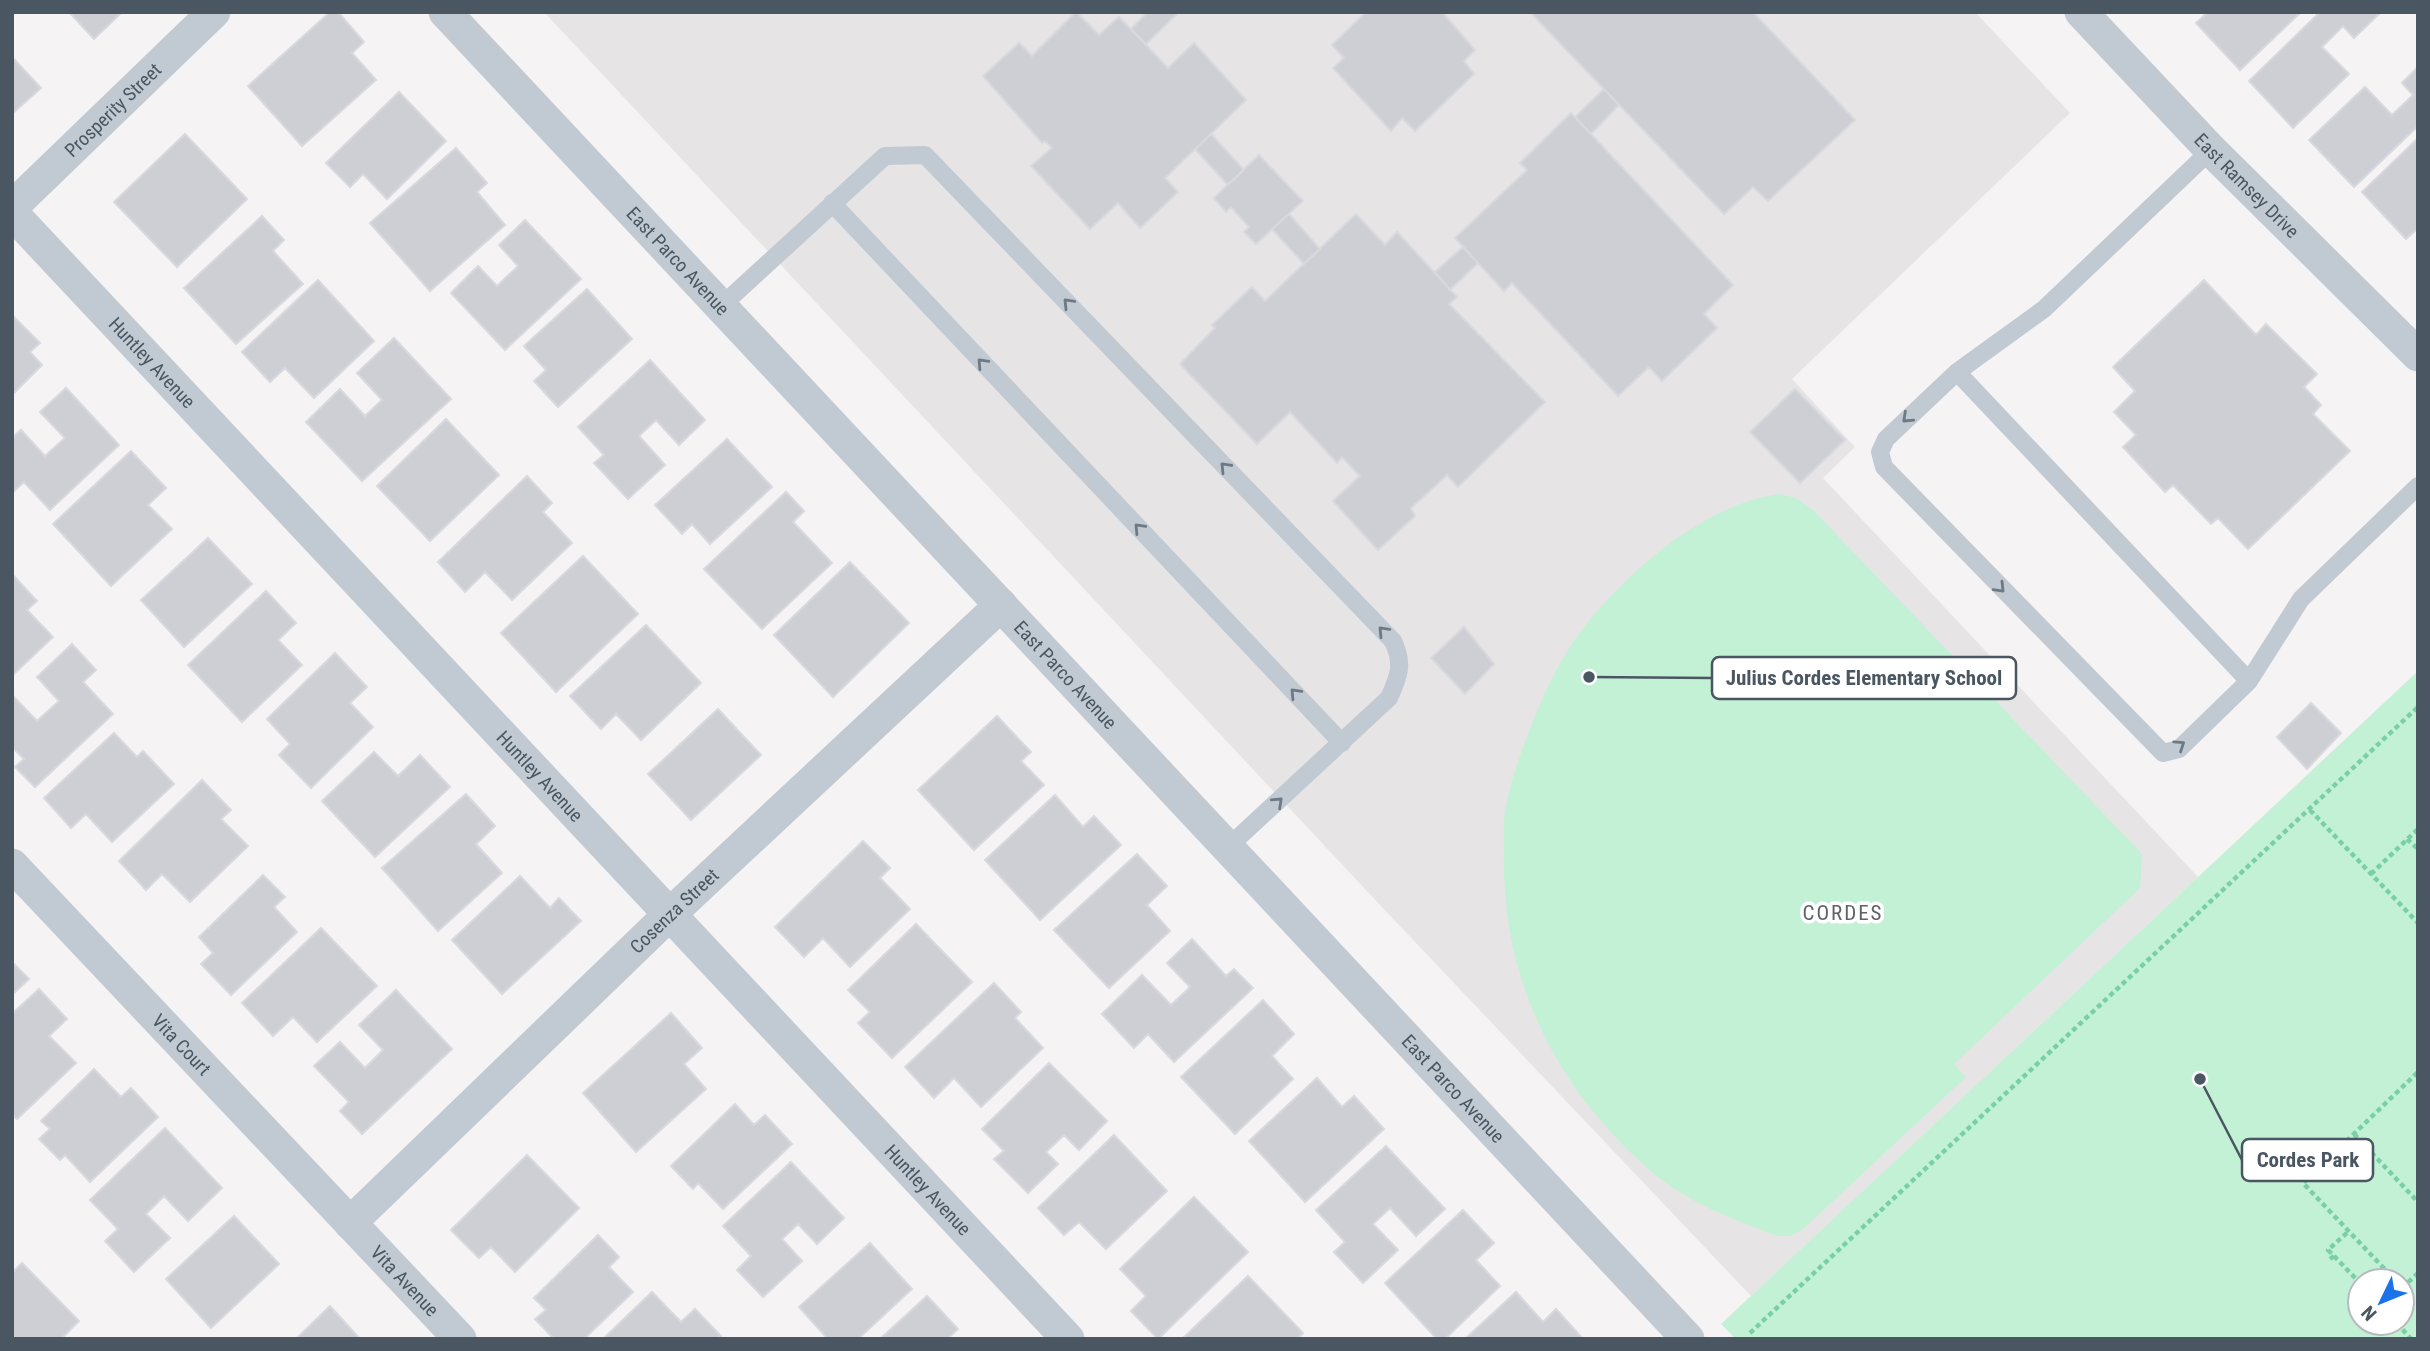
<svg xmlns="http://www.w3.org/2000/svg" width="2430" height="1351" font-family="'Roboto Condensed',sans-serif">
	<rect width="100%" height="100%" fill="#f5f3f3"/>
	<path fill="#e6e4e5" d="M544,12h1431l95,101 -278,266 63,68 -32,31 375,399 -447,419 -371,-391z"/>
	<path fill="#c3f1d5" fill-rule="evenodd" d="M1779,494l17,4 17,12 329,344 -2,34 -186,176 12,13 -163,152 -13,7h-12c-43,-16 -90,-33 -126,-64 -95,-82 -151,-192 -148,-319 0,-13 -1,-28 1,-42 5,-30 17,-62 28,-90 22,-55 43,-90 85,-132 42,-43 100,-86 161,-95z
		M2418,671v668h-682l-15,-15zM2360,1281h42v42h-42z"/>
	<path fill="#cdcfd5" stroke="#d7d9de" stroke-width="2" d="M69,12h53l-28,27z
		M330,12h8l26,30 -12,11 24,27 -74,66 -54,-60z
		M1076,12l23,23 20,-18 49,51 26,-25 52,57 -81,78 13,14 -38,36 -22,-25 -28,26 -59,-63 21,-18 -7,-7 -3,2 -59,-67 36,-33 13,13z
		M1148,12h31l-33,32 -15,-15z
		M1366,12h76l33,38 -11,11 10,13 -59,57 -13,-13 -11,13 -58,-63 11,-10 -12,-13z
		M1530,12h223l102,108 -87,81 -15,-14 -29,27z
		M2208,12h93l-61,58 -44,-47z
		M2320,12h61l-27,26 -11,-12 -21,21 27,27 -56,54 -44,-47z
		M12,57l29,31 -29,26z
		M2418,67v59l-64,61 -45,-47 56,-53 27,28 21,-20 -11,-12z
		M1604,89l15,16 -28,29 -16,-17z
		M399,92l47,49 -59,58 -24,-25 -13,13 -24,-24z
		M1571,113l162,172 -29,29 13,14 -55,53 -13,-14 -31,29 -106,-113 -8,8 -49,-53 72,-68 -7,-7z
		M185,134l62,65 -70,68 -63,-65z
		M1211,134l33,36 -16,15 -33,-36z
		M2418,138v90l-12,11 -44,-47z
		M456,148l31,35 -10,9 28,33 -75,66 -60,-68z
		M1259,155l44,46 -47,43 -12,-12 5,-5 -18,-20 -5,5 -12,-14z
		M1289,214l31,35 -16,15 -32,-35z
		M1356,214l29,31 12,-13 60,65 -8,7 96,98 -87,85 -11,-12 -36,33 4,8 -37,34 -45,-49 27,-25 -18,-19 -5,6 -47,-51 -33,32 -77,-80 35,-36 -3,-3 40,-38 13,14z
		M262,216l22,24 -11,11 30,33 -67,60 -52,-56z
		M525,220l56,59 -76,71 -54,-57 27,-27 19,20 21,-20 -19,-21z
		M1463,247l15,16 -28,27 -15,-18z
		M318,280l56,61 -60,57 -29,-30 -15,14 -28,-30z
		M2204,280l52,55 10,-11 51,50 -13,13 17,18 -8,9 37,37 -102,98 -30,-31 -7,6 -38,-39 -8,7 -42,-45 13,-12 -22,-23 21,-21 -22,-24z
		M587,289l45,50 -74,68 -24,-26 12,-11 -22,-24z
		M12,315l28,28 -10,9 12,13 -30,30z
		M394,338l57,61 -89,82 -56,-59 34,-33 25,27 17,-16 -25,-27z
		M650,360l55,60 -26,25 -23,-25 -17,16 26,29 -37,34 -34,-36 10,-8 -26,-28z
		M66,388l53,57 -69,65 -26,-28 -12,11v-55l9,-8 24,26 20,-18 -25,-26z
		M1795,389l50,51 -45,43 -50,-51z
		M446,419l53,56 -69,66 -53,-55z
		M727,439l45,48 -62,57 -18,-20 -10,10 -27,-29z
		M131,451l35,37 -18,17 24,24 -61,57 -58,-62z
		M527,476l25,27 -9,9 29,31 -60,57 -27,-28 -20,20 -27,-30z
		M786,492l18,19 -11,11 39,41 -70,66 -58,-60z
		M208,538l44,46 -68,63 -43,-47z
		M583,556l55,58 -82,78 -55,-59z
		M850,562l59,61 -76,74 -59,-62z
		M12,574l25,27 -10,9 26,27 -41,39z
		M266,591l30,32 -18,17 24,25 -60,57 -54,-57z
		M646,625l55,58 -60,57 -25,-26 -15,15 -31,-33z
		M1464,627l30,37 -29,30 -34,-36z
		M72,644l24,26 -13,12 30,32 -78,73 -20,-20 9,-8 -12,-12v-48l2,-2 23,24 22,-20 -22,-24z
		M335,653l32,34 -17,16 23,24 -62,61 -32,-33 11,-11 -23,-25z
		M2311,703l30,30 -34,36 -30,-32z
		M718,709l43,46 -70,65 -43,-46z
		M997,716l34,36 -10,9 23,24 -70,65 -56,-60z
		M114,733l23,24 6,-6 31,33 -62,58 -26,-28 -15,14 -27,-30z
		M374,752l24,24 22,-21 30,32 -75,70 -53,-56z
		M202,780l29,30 -10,9 27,27 -58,56 -28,-28 -16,16 -27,-29z
		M466,794l29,32 -19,18 26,29 -64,58 -56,-63z
		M1055,795l28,32 11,-11 27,29 -81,75 -55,-60z
		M863,841l27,27 -10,10 30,31 -60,58 -27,-29 -19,19 -29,-30z
		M1137,854l30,32 -20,19 23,26 -61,57 -55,-58z
		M263,875l22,22 -11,10 23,25 -66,63 -30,-31 12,-11 -14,-16z
		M520,876l30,32 9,-10 22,23 -79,73 -50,-54z
		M916,924l56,58 -80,76 -34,-35 12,-11 -22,-22z
		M321,928l56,58 -60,56 -24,-25 -20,19 -31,-33z
		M1192,939l34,37 8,-7 19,19 -79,74 -26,-28 -14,14 -32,-34 40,-39 29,30 19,-18 -23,-24z
		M12,962l17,17 -17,16z
		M994,983l27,29 -6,6 28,30 -62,59 -27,-29 -20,20 -29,-31z
		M39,989l28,30 -18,17 27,27 -59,56 -5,-5v-100z
		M396,990l56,59 -90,85 -22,-23 9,-9 -35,-36 26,-24 25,26 18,-18 -24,-25z
		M1263,1000l31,34 -22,22 21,23 -58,55 -54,-57z
		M671,1013l31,35 -18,16 22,25 -70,63 -53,-59z
		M1049,1063l58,58 -28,29 -15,-15 -18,17 12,12 -30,29 -34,-34 10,-8 -22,-22z
		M94,1069l27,28 10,-9 27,29 -68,65 -25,-27 -5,5 -21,-21 11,-10 -9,-8z
		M1317,1078l25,29 12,-11 30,33 -79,73 -56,-61z
		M735,1104l19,21 11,-10 27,29 -69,65 -25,-26 -5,6 -22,-23z
		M165,1128l57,60 -34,33 -24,-25 -18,18 24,24 -36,34 -29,-31 13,-12 -28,-29z
		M1114,1135l53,56 -61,58 -27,-27 -15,13 -26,-27z
		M1386,1146l59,63 -29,27 -26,-28 -17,16 25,26 -35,33 -29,-31 11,-10 -29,-32z
		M527,1155l52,53 -64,64 -24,-25 -12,11 -28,-28z
		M791,1162l53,56 -27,26 -19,-20 -16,15 20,22 -39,36 -26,-27 14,-14 -28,-30z
		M1194,1197l54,55 -90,87 -27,-28 15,-15 -26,-27z
		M1463,1210l31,33 -18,17 24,26 -55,53h-8l-52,-56z
		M234,1216l45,48 -68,64 -45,-49z
		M598,1235l21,22 -10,10 24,25 -49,47h-30l-19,-20 11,-9 -12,-12z
		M870,1243l42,46 -54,50h-30l-29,-32z
		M22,1263l57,58 -18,18h-49v-66z
		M1248,1276l55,57 -6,6h-115z
		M652,1292l29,30 14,-13 26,27 -3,3h-115z
		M1516,1292l27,30 13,-13 27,30h-118z
		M927,1296l31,33 -11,10h-67z
		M330,1306l30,33h-64z"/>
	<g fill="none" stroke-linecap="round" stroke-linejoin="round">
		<path stroke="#7ad0a6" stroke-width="4.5" stroke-dasharray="5 3.5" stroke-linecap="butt" d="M2310,810l108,113
			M2407,839l11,10
			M2371,874l47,-45
			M2354,1134l64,68
			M2334,1256l26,27
			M2330,1259l4,-3 -6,-6 21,-19
			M2396,1281l-93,-98 115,-111
			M2402,1288l16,-15
			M2397,1323l14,16
			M1750,1333l668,-626"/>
		<path stroke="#c1cad2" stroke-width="18" d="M2211,150l-167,159 -87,63 -71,67 -6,13 4,15 279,286 16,-4 70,-68 52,-82 117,-113
			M832,203l510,540
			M719,308l166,-152 40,-1 468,486c11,23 6,35 -4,57l-162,150
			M1957,372l292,309"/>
		<g stroke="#c1cad2" stroke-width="33">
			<path id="s1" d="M445,12l1243,1327"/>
			<path id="s2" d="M2081,12l130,138 207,205"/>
			<path id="s3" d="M12,207l202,-195"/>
			<path id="s4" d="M12,213l1056,1126"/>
			<path id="s5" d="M12,865l448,474"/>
			<path id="s6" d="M350,1223l320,-309 331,-309"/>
		</g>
	</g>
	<defs><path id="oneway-chevron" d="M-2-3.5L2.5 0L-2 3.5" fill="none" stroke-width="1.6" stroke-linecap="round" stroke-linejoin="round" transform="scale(1.75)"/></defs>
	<g stroke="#6e7983">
		<use href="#oneway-chevron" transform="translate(1068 303) rotate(-134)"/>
		<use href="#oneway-chevron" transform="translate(982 363) rotate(-133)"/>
		<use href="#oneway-chevron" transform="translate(1907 418) rotate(137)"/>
		<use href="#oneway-chevron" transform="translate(1225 467) rotate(-134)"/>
		<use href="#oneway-chevron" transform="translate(1139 528) rotate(-133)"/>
		<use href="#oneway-chevron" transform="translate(2000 588) rotate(46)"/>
		<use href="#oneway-chevron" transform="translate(1383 631) rotate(-134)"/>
		<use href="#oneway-chevron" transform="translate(1295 693) rotate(-133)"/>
		<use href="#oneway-chevron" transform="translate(2180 745) rotate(-34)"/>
		<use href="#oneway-chevron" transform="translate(1278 802) rotate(-43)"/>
	</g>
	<g text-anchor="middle" stroke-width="7" stroke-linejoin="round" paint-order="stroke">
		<g font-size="19" fill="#4a5661" stroke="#fff">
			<text dy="7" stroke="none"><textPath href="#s3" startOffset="140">Prosperity Street</textPath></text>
			<text dy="7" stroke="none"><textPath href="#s2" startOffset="240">East Ramsey Drive</textPath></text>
			<text dy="7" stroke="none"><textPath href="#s1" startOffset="341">East Parco Avenue</textPath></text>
			<text dy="7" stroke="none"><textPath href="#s4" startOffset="205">Huntley Avenue</textPath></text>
			<text dy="7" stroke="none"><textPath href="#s1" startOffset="908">East Parco Avenue</textPath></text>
			<text dy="7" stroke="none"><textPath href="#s4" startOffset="772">Huntley Avenue</textPath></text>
			<text dy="7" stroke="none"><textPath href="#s6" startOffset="450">Cosenza Street</textPath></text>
			<text dy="7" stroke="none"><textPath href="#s5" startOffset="247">Vita Court</textPath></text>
			<text dy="7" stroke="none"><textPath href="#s1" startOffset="1475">East Parco Avenue</textPath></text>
			<text dy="7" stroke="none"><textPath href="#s4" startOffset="1339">Huntley Avenue</textPath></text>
			<text dy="7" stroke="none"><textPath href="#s5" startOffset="572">Vita Avenue</textPath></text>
		</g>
		<g font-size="21" letter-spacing="2" fill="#5f6368" stroke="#fff">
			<text x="1843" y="920">CORDES</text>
		</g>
	</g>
	<path fill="none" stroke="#4a5661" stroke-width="2.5" d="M1589 677L1712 678M2200 1079L2242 1160"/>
	<g fill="#4a5661" stroke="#fff" stroke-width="2.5">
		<circle cx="1589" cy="677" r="7"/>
		<circle cx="2200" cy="1079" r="7"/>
	</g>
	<g fill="#fff" stroke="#4a5661" stroke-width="2.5">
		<rect x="1712" y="657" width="304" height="42" rx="7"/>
		<rect x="2242" y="1139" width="131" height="42" rx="7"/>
	</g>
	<g font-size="21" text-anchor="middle" font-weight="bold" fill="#4a5661">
		<text x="1864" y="685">Julius Cordes Elementary School</text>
		<text x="2308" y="1167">Cordes Park</text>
	</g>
	<rect width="2430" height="1351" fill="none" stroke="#4a5661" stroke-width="28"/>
	<g transform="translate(2381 1302) rotate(227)"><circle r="33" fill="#ffffff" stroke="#b7bbc0" stroke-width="2"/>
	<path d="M0-5L12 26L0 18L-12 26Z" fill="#1a73e8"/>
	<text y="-10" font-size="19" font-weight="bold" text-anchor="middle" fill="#4a5661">N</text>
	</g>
</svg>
